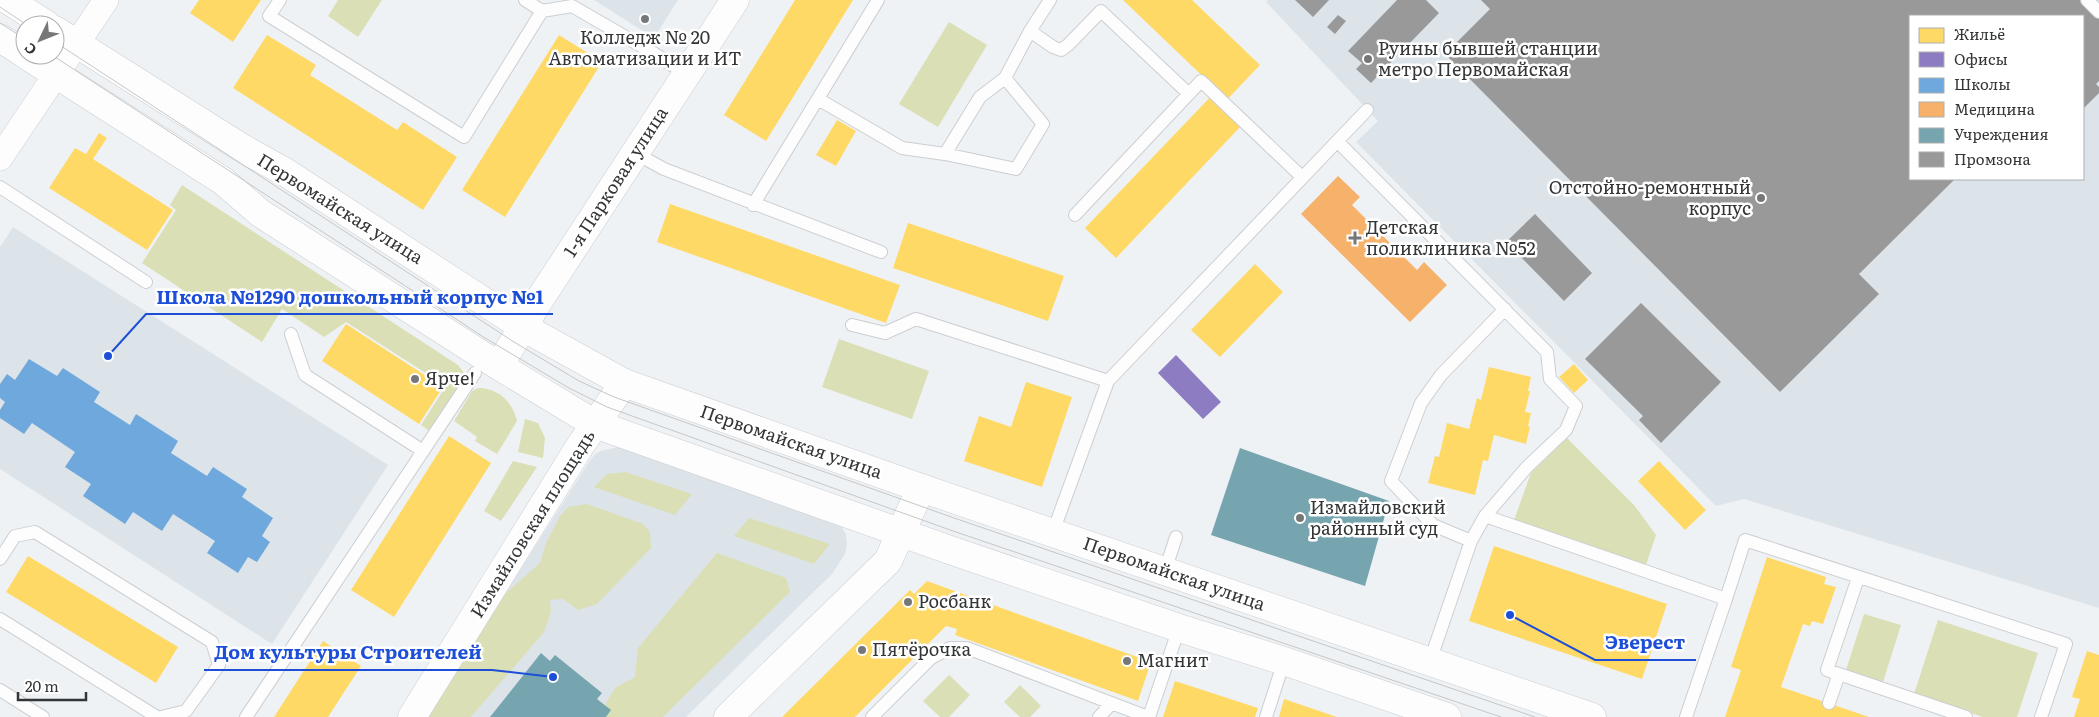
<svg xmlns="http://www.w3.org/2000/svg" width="2099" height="717" font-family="Literata,serif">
	<rect width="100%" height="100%" fill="#eff2f5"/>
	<path fill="#dce4ea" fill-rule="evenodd" d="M594,0h84l-24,38z
		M1268,0h831v608l-355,-109 -28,7 -360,-364 22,-21 -112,-119zM1910,16h173v163h-173z
		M13,227l375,238 -116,179 -272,-175v-222z
		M618,447l12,2 209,74 7,11 1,10 -2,10 -13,20 -146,143h-259l160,-252 8,-11 6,-3z"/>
	<path fill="#dadfb5" d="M338,0h44l-24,37 -30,-21z
		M949,22l38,23 -49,82 -39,-23z
		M182,185l276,180 9,12 -36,55 -10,-7 25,-39 -100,-64 -22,15 -42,-28 -20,33 -120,-79 34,-53 -6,-5z
		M839,339l90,32 -17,48 -90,-32z
		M478,388c20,0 34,13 39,33l-20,33 -22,-13 2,-4 -23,-16 18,-30z
		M525,419l13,4 7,15 -2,20 -25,-6z
		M1567,438l67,67 22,30 -10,30 -132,-45 17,-47z
		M513,461l24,6 -36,54 -17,-10z
		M625,472l67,22 -17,21 -81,-28 13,-13z
		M587,504l56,20 7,8 1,16 -54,56 -19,6 -15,-11 -13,1 1,12 -7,20 -73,85h-44l79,-124 34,-30 6,-20 14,-27 8,-9z
		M749,518l81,26 -16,20 -80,-28z
		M717,553l69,25 4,14 -127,125h-65l17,-29 20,-11 3,-29z
		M1864,614l37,11 -18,57 -37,-12z
		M1938,620l100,33 -21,64h-34l-69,-23z
		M949,675l21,20 -21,22h-9l-17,-16z
		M1020,685l21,21 -11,11h-10l-16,-15z"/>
	<path fill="#ffd966" d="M199,0h62l-28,42 -43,-29z
		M795,0h58l-87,141 -42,-26z
		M1123,0h69l68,65 -40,42 21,19 -125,132 -31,-30 132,-138z
		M267,35l49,30 -6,10 87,55 6,-8 54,35 -34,53 -190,-122z
		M559,35l43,27 -97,155 -43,-27z
		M837,120l19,11 -20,35 -20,-11z
		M99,133l8,5 -14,21 80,51 -26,40 -98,-62 26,-40 11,6z
		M670,204l230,81 -14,38 -229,-81z
		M908,223l156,53 -16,45 -155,-53z
		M1255,264l28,28 -63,65 -29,-27z
		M346,324l97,63 -24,37 -97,-63z
		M1574,364l14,16 -14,13 -15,-16z
		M1489,367l42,10 -3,14h2l-5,21 6,1 -3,13 2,1 -4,17 -32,-9 -6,26 -5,-1 -8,35 -47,-12 7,-27 4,1 8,-34 22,6 8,-31 4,2z
		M1026,382l46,15 -30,90 -78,-26 15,-45 32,11z
		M449,436l42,27 -97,154 -43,-27z
		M1659,461l47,49 -21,20 -47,-49z
		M1494,546l173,58 -25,75 -173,-58z
		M28,556l150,91 -22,36 -150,-91z
		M1767,557l59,20 -2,7 12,3 -13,37 -11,-3 -2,5 -7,-2 -22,63 88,30h-144l16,-47 -10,-3z
		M927,581l224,81 -13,39 -183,-66 2,-6 -11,-3 -91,91h-73l128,-127 4,4z
		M323,641l38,25 -33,51h-54z
		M2087,651l12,4v62h-25l6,-18 -8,-2z
		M1175,681l83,27 -3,9h-92z
		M1284,699l53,18h-58z"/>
	<path fill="#8e7cc3" d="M1176,355l45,47 -18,17 -45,-46z"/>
	<path fill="#6fa8dc" d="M29,359l28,17 6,-8 37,24 -6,10 36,23 6,-11 42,27 -7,12 36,23 6,-9 34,22 -5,8 31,21 -11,18 8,6 -13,20 -9,-5 -10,16 -31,-20 8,-12 -42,-27 -11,17 -29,-19 -8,12 -42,-28 8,-12 -26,-17 10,-15 -43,-29 -8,11 -24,-16v-8l5,-8 -5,-4v-14l7,-10 8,6z"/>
	<path fill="#f6b26b" d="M1338,176l22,21 -8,8 65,65 7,-8 23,23 -37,37 -109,-108z"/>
	<path fill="#76a5af" d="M1240,448l149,53 -24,85 -154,-51z
		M541,653l9,8 5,-6 47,38 -5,6 14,11 -5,7h-116z"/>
	<path fill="#999" d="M1295,0h34l-16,17z
		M1397,0h29l13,13 -68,70 -15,-14 6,-6 -14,-12z
		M1481,0h600l18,18v63l-3,3 3,3v6l-16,16v-93h-173v163h45l-96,95 20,20 -99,98 -335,-338 45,-45z
		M1338,15l8,6 -11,13 -8,-7z
		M1535,214l57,59 -28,28 -58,-59z
		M1641,303l80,79 -60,61 -22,-23 4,-4 -58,-57z"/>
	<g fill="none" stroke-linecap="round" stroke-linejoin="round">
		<defs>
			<path id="service" d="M280,0l-11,16 195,121 78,-126
				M525,0l17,11 30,-5 83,48 31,20
				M1050,0l-20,31 23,16 8,3 7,-5 33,-34 88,83
				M2087,0l12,12
				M818,99l84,49 43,6 35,-57 25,-19
				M1337,141l210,211 3,27 26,27 -10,24 -39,37 -42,49
				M635,153l29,16 217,83
				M945,154l71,15 27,-45 -38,-46 25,-47
				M0,187l146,95
				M753,205l125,-205
				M1075,215l126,-134 101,96
				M852,325l33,8 31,-14 192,62
				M291,334l14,41 118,76
				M1053,532l55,-151 259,-271
				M1471,541l-38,-16 -42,-44 30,-78 20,-28 64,-66
				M0,559l15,-23 20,-4 177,110 7,23 -33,46 -25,6
				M1165,571l11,-34
				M1858,578l-31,92 139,47
				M1726,599l19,-59 321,104 -25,73
				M0,619l157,98
				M1430,661l41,-120 14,-25 241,83 -40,118
				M0,690l43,27
				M1829,703l10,-29
				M246,717l229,-344
				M872,717l59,-59 19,-10h17l181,69
				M1099,717l13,-14
				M1149,717l30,-89
				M1266,717l18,-56"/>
			<path id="minor" d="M0,158l106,-158"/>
			<path id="tertiary" d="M499,366l39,-64 197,-302
				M412,717l168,-271 44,-63
				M728,717l160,-156 33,-73"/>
			<path id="secondary" d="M8,0l39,25
				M55,30l187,118 43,24 238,155 101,56 297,105 671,229
				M0,38l25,16
				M26,55l197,126 37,32 239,153 96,58 352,125 232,79 105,33 163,56"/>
		</defs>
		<use href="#service" stroke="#ccced1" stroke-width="14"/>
		<use href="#minor" stroke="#ccced1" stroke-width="26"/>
		<use href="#tertiary" stroke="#ccced1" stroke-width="29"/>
		<use href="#secondary" stroke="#ccced1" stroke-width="29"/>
		<use href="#service" stroke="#fdfdfe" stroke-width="12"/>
		<use href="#minor" stroke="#fdfdfe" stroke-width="25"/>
		<use href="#tertiary" stroke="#fdfdfe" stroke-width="28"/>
		<use href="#secondary" stroke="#fdfdfe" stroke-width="28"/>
		<path stroke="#c5c6c6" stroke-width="1" d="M0,7l27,18
			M0,23l25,16
			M55,42l459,300 65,39 35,16 343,122 578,198
			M52,55l433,283 84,50 38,19 346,124 548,186"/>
	</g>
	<g fill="#757779" stroke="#fff" stroke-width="2">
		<circle cx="645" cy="19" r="5"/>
		<circle cx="1368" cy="59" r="5"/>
		<circle cx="1761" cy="198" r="5"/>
		<path d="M1352.5 230.5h5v5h5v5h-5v5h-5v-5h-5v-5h5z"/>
		<circle cx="415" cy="379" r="5"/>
		<circle cx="1300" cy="518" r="5"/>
		<circle cx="908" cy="602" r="5"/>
		<circle cx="862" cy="650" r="5"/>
		<circle cx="1127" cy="661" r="5"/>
	</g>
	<g text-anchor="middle" stroke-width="5" stroke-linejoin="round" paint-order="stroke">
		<g font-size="18" fill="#333536" stroke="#fff" text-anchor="start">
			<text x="645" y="44" text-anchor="middle">Колледж № 20<tspan x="645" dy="21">Автоматизации и ИТ</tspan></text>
			<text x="1378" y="55">Руины бывшей станции<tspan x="1378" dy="21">метро Первомайская</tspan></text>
			<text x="1751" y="194" text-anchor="end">Отстойно-ремонтный<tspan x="1751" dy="21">корпус</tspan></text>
			<text x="1366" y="234">Детская<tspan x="1366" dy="21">поликлиника №52</tspan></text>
			<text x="425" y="385">Ярче!</text>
			<text x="1310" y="514">Измайловский<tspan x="1310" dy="21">районный суд</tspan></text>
			<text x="918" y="608">Росбанк</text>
			<text x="872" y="656">Пятёрочка</text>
			<text x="1137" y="667">Магнит</text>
		</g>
		<g font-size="18" fill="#333536" stroke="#fff">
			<text transform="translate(616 182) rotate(-57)" y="6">1-я Парковая улица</text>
			<text transform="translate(340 209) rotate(32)" y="6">Первомайская улица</text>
			<text transform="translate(791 442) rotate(19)" y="6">Первомайская улица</text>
			<text transform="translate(533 524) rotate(-58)" y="6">Измайловская площадь</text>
			<text transform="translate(1174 574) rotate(19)" y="6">Первомайская улица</text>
		</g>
	</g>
	<path fill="none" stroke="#1d4ed8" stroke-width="2" d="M108 356L146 314H553M1510 615L1595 660H1696M553 677L492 670H204"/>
	<g fill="#1d4ed8" stroke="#fff" stroke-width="2">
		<circle cx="108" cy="356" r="5"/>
		<circle cx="1510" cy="615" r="5"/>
		<circle cx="553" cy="677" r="5"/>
	</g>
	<g font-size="19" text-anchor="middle" font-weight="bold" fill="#1d4ed8" stroke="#fff" stroke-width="5" stroke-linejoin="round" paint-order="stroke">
		<text x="350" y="304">Школа №1290 дошкольный корпус №1</text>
		<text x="1645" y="649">Эверест</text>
		<text x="348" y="659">Дом культуры Строителей</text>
	</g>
	<rect x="1909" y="15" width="175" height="165" fill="#ffffff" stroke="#adaeaf"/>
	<rect x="1919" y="28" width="25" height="15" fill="#ffd966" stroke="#adaeaf"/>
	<text x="1954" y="40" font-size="15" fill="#333536">Жильё</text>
	<rect x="1919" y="52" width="25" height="15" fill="#8e7cc3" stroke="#adaeaf"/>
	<text x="1954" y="65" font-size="15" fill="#333536">Офисы</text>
	<rect x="1919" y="78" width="25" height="15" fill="#6fa8dc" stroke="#adaeaf"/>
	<text x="1954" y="90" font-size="15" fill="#333536">Школы</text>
	<rect x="1919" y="102" width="25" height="15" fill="#f6b26b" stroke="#adaeaf"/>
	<text x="1954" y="115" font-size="15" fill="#333536">Медицина</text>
	<rect x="1919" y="128" width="25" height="15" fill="#76a5af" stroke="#adaeaf"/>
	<text x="1954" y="140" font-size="15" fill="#333536">Учреждения</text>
	<rect x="1919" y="152" width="25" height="15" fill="#999999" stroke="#adaeaf"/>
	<text x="1954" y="165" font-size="15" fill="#333536">Промзона</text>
	<g transform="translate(40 40) rotate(227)"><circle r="24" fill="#ffffff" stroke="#adaeaf"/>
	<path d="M0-4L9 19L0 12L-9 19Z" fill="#757779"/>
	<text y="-8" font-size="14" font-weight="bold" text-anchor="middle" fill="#333536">С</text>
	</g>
	<path d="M18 692v8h68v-8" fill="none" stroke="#333536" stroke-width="2.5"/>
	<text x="25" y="692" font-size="15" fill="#333536" stroke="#ffffff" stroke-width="4" paint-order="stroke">20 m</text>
</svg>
